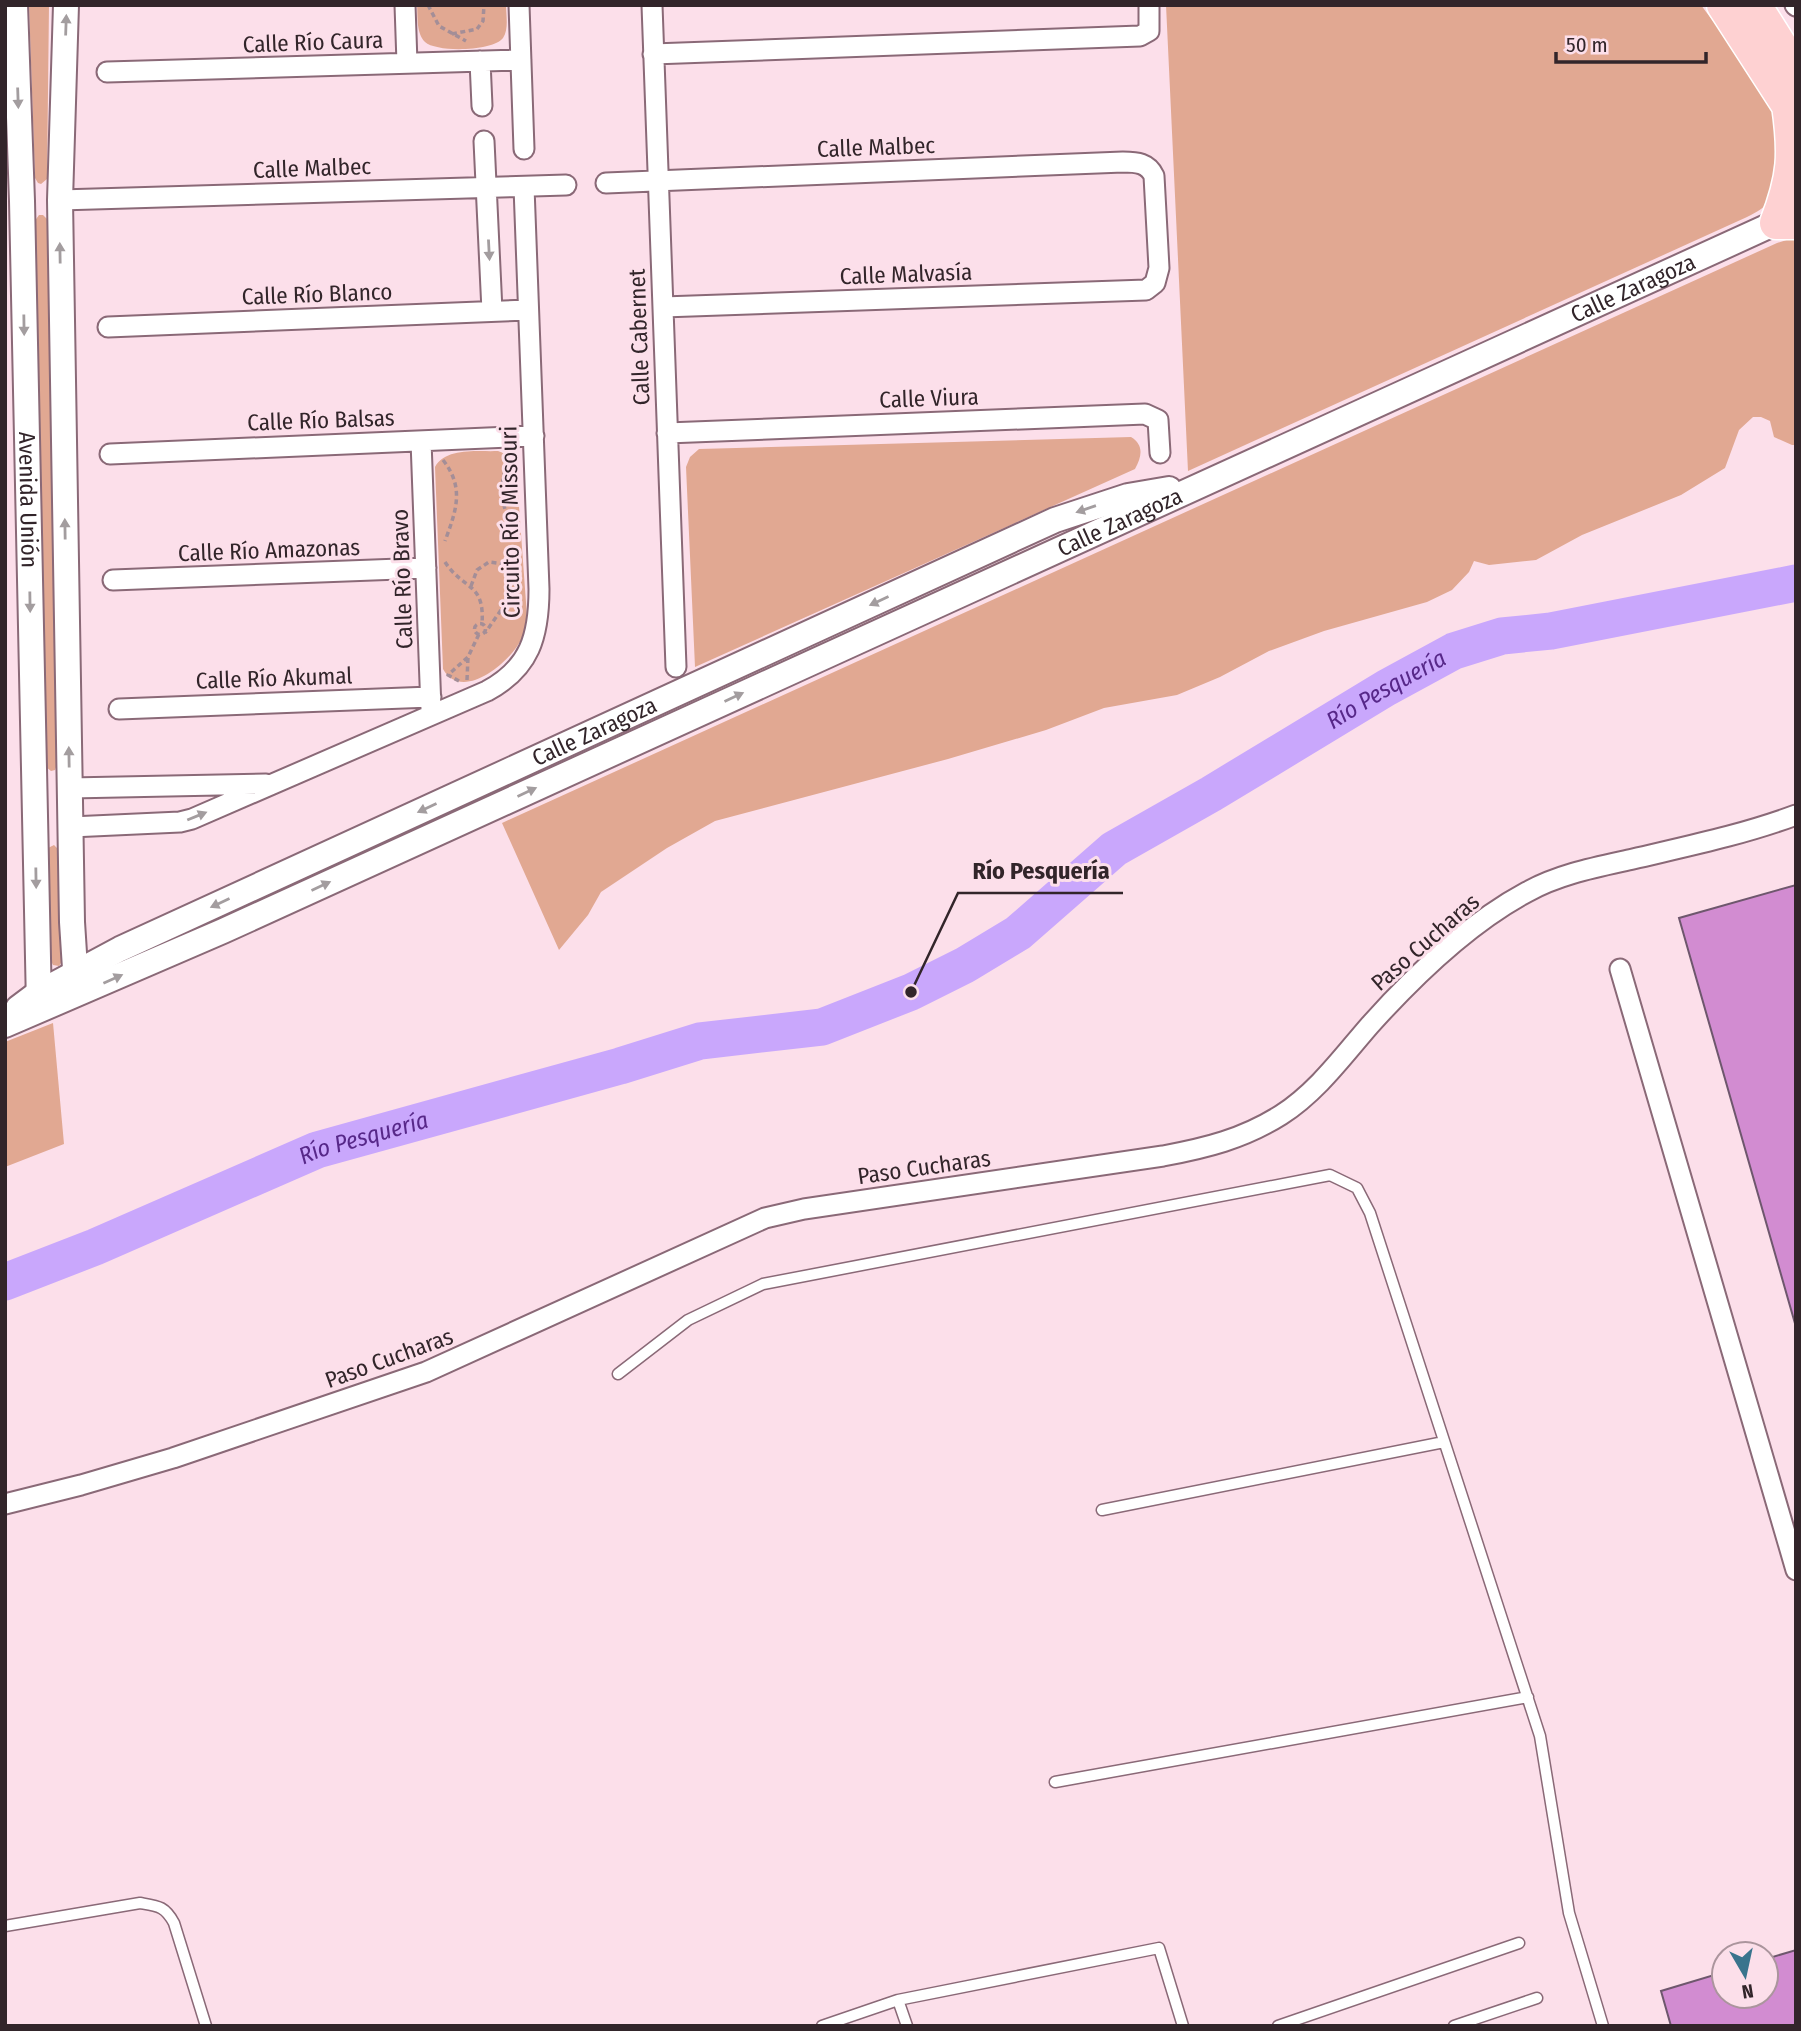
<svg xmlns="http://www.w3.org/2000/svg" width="1801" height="2031" font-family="'Fira Sans Condensed',sans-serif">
	<rect width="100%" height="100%" fill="#fcdfea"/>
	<path fill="#e1a892" d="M29,5h20l-2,174 -6,5 -3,-1 -3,-5z
		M417,5h89c0,10 3,24 -3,33 -9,13 -66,15 -78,4 -9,-9 -7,-25 -8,-37z
		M1166,5h535c24,33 81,99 80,139 0,11 -4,22 -6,32 -5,25 -5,30 -28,41l-559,254z
		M39,215h4l4,4 10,546 -2,5 -4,1 -5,-4 -12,-545z
		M1796,237v208h-4l-18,-8 -4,-16 -9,-4h-8l-14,13 -14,38 -44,27 -99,40 -46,25 -47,5 -15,-4 -5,11 -17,18 -25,12 -103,29 -55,20 -49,26 -43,18 -73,13 -58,22 -98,29 -233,62 -48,27 -66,44 -13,23 -29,35 -57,-127 1275,-580z
		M1131,437c13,8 11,19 4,32l-440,198 -9,-200 4,-10 9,-8z
		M498,451l15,6 3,8 11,151c-2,7 -2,16 -5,22 -11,24 -60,65 -79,31l-8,-202c11,-20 44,-15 63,-16z
		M54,845l5,5 4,110 -4,6 -6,-1 -2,-4 -4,-109 1,-4z
		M53,1023l11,121 -59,23v-125z"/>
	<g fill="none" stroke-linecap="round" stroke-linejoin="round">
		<path stroke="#c9a7fc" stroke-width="37" id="s1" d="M5,1282l90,-35 222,-97 303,-84 80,-25 122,-14 89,-35 54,-27 53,-32 96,-84 97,-55 175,-106 68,-37 48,-15 49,-5 245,-48"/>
	</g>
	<path fill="#d28cd1" stroke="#6e576d" stroke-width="2" d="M1796,885v442l-117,-409z
		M1796,1950v76h-125l-10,-35 63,-19v24h42v-37z"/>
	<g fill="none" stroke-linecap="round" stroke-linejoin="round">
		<defs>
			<path id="service" d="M618,1374l70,-54 75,-36 567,-109 27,13 13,25 170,523 29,177 34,113
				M1102,1510l342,-68
				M1055,1782l473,-85
				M5,1926l135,-23c18,3 25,3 34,20l32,103
				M898,2000l9,26
				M822,2026l76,-26 261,-52 24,78
				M1278,2026l241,-83
				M1454,2026l83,-28"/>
			<path id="minor" d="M405,5l2,58
				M519,5l5,144
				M652,5l24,662
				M1795,5l1,1
				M653,54l487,-18 9,-5v-26
				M480,61l2,45
				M107,72l414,-12
				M484,141l8,170
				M606,183l517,-21c14,0 25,1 31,14l5,92 -4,15 -9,7 -483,17
				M60,200l506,-15
				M108,327l420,-17
				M667,433l478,-19 13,6 2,33
				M421,441l10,268
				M110,454l424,-18
				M113,580l313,-12
				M119,709l312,-12
				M70,788l196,-4
				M71,827l109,-5 12,-3 295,-128c43,-23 52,-55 52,-102l-15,-402
				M1620,969l176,601
				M5,1504l76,-19 92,-27 253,-86 339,-154 39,-9 359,-53c43,-8 80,-17 118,-41 36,-23 62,-59 89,-90 44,-49 99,-102 157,-133 32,-18 70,-25 106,-33 55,-13 109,-24 163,-44"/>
			<g id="tertiary">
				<path id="s2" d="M15,5l7,196 17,804"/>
				<path d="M66,5l-6,195 12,722 4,62"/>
				<path id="s3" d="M18,1008l20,-15 82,-44 935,-429 73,-24 41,-7"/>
				<path id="s4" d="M5,1025l218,-94 1570,-716"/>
			</g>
			<path id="primary" d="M1723,5l73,113
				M1755,5l41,65
				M1788,105c7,49 6,72 -12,118h20"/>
		</defs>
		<use href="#service" stroke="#8a6977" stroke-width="13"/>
		<use href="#minor" stroke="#8a6977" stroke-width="23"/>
		<use href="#tertiary" stroke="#8a6977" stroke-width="28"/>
		<use href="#primary" stroke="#fff" stroke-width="35"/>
		<path stroke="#a48e97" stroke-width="3.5" stroke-dasharray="5 3.5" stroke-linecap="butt" d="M428,5l11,21 27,15
			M452,34l25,-5 6,-8 1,-16
			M515,458h-3c-19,25 -6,60 5,86
			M443,460c22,28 13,51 2,81
			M445,562c18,28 40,20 37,62
			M507,566l11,-16
			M471,586l6,-16 12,-8 16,2 10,11v15l-30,43
			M474.5 629a5.5 5.5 0 1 1 11 0a5.5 5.5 0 1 1-11 0Z
			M467,680l1,-23
			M459,681l-11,-6 20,-18 11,-23"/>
		<use href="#service" stroke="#fff" stroke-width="10"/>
		<use href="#minor" stroke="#fff" stroke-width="19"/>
		<use href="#tertiary" stroke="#fff" stroke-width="24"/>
		<use href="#primary" stroke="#fed1d2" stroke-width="32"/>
	</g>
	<defs><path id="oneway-solid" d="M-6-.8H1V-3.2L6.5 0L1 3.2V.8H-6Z" transform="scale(1.75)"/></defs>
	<g fill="#a39d9f">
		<use href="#oneway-solid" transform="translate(66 25) rotate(-88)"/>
		<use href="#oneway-solid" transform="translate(18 98) rotate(88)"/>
		<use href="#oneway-solid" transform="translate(489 250) rotate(87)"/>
		<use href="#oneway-solid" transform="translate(60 253) rotate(-91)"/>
		<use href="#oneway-solid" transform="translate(24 325) rotate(89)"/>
		<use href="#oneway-solid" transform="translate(1086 509) rotate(161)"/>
		<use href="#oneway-solid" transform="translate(65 529) rotate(-91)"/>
		<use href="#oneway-solid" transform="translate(879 601) rotate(155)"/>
		<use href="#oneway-solid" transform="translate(30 602) rotate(89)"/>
		<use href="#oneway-solid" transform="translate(734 697) rotate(-25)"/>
		<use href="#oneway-solid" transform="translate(69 757) rotate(-91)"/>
		<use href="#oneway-solid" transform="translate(527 792) rotate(-25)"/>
		<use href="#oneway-solid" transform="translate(427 808) rotate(155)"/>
		<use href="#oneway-solid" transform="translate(197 816) rotate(-22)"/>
		<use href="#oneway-solid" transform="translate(36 878) rotate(89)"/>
		<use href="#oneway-solid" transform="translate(321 886) rotate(-25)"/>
		<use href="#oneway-solid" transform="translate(220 903) rotate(155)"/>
		<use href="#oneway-solid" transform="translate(113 979) rotate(-24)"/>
	</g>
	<g text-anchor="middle" stroke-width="6" stroke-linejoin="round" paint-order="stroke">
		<g font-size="23" fill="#32252a" stroke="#fcdfea">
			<text transform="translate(313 42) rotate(-2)" y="8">Calle Río Caura</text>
			<text transform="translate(876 147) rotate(-2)" y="8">Calle Malbec</text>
			<text transform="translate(312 168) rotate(-2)" y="8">Calle Malbec</text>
			<text transform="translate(906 274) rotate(-2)" y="8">Calle Malvasía</text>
			<text dy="8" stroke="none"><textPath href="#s4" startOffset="1787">Calle Zaragoza</textPath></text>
			<text transform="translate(317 294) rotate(-2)" y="8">Calle Río Blanco</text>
			<text transform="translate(639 337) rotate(-92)" y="8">Calle Cabernet</text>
			<text transform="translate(929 398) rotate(-2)" y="8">Calle Viura</text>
			<text transform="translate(321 420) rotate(-2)" y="8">Calle Río Balsas</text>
			<text dy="8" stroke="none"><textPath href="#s2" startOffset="495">Avenida Unión</textPath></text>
			<text dy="8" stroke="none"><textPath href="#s4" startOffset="1223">Calle Zaragoza</textPath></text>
			<text transform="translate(510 522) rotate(-91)" y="8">Circuito Río Missouri</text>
			<text transform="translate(269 550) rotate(-2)" y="8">Calle Río Amazonas</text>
			<text transform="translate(402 579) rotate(-92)" y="8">Calle Río Bravo</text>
			<text transform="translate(274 678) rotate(-2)" y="8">Calle Río Akumal</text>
			<text dy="8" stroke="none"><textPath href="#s3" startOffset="640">Calle Zaragoza</textPath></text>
			<text transform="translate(1425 942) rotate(-41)" y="8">Paso Cucharas</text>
			<text transform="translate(924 1167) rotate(-8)" y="8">Paso Cucharas</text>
			<text transform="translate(389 1358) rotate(-20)" y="8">Paso Cucharas</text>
		</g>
		<g font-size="24" font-style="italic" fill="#572889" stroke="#fcdfea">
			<text dy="8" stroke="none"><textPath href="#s1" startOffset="1521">Río Pesquería</textPath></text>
			<text dy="8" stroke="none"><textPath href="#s1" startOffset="387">Río Pesquería</textPath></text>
		</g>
	</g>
	<path fill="none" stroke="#32252a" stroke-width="2.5" d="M911 992L958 893H1123"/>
	<circle fill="#32252a" stroke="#fcdfea" stroke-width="2.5" cx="911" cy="992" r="7"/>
	<g font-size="24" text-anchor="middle" font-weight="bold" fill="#32252a" stroke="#fcdfea" stroke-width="6" stroke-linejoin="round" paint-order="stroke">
		<text x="1041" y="879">Río Pesquería</text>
	</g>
	<rect width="1801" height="2031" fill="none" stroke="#32252a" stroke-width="14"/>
	<g transform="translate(1745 1975) rotate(171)"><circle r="33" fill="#fcdfea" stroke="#ab959d" stroke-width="2"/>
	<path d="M0-5L12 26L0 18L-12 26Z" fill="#39748d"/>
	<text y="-10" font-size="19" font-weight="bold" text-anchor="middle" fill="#32252a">N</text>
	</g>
	<path d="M1556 52v10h150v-10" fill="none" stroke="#32252a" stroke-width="3.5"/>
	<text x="1566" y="52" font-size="21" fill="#32252a" stroke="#fcdfea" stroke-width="5" paint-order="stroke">50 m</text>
</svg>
